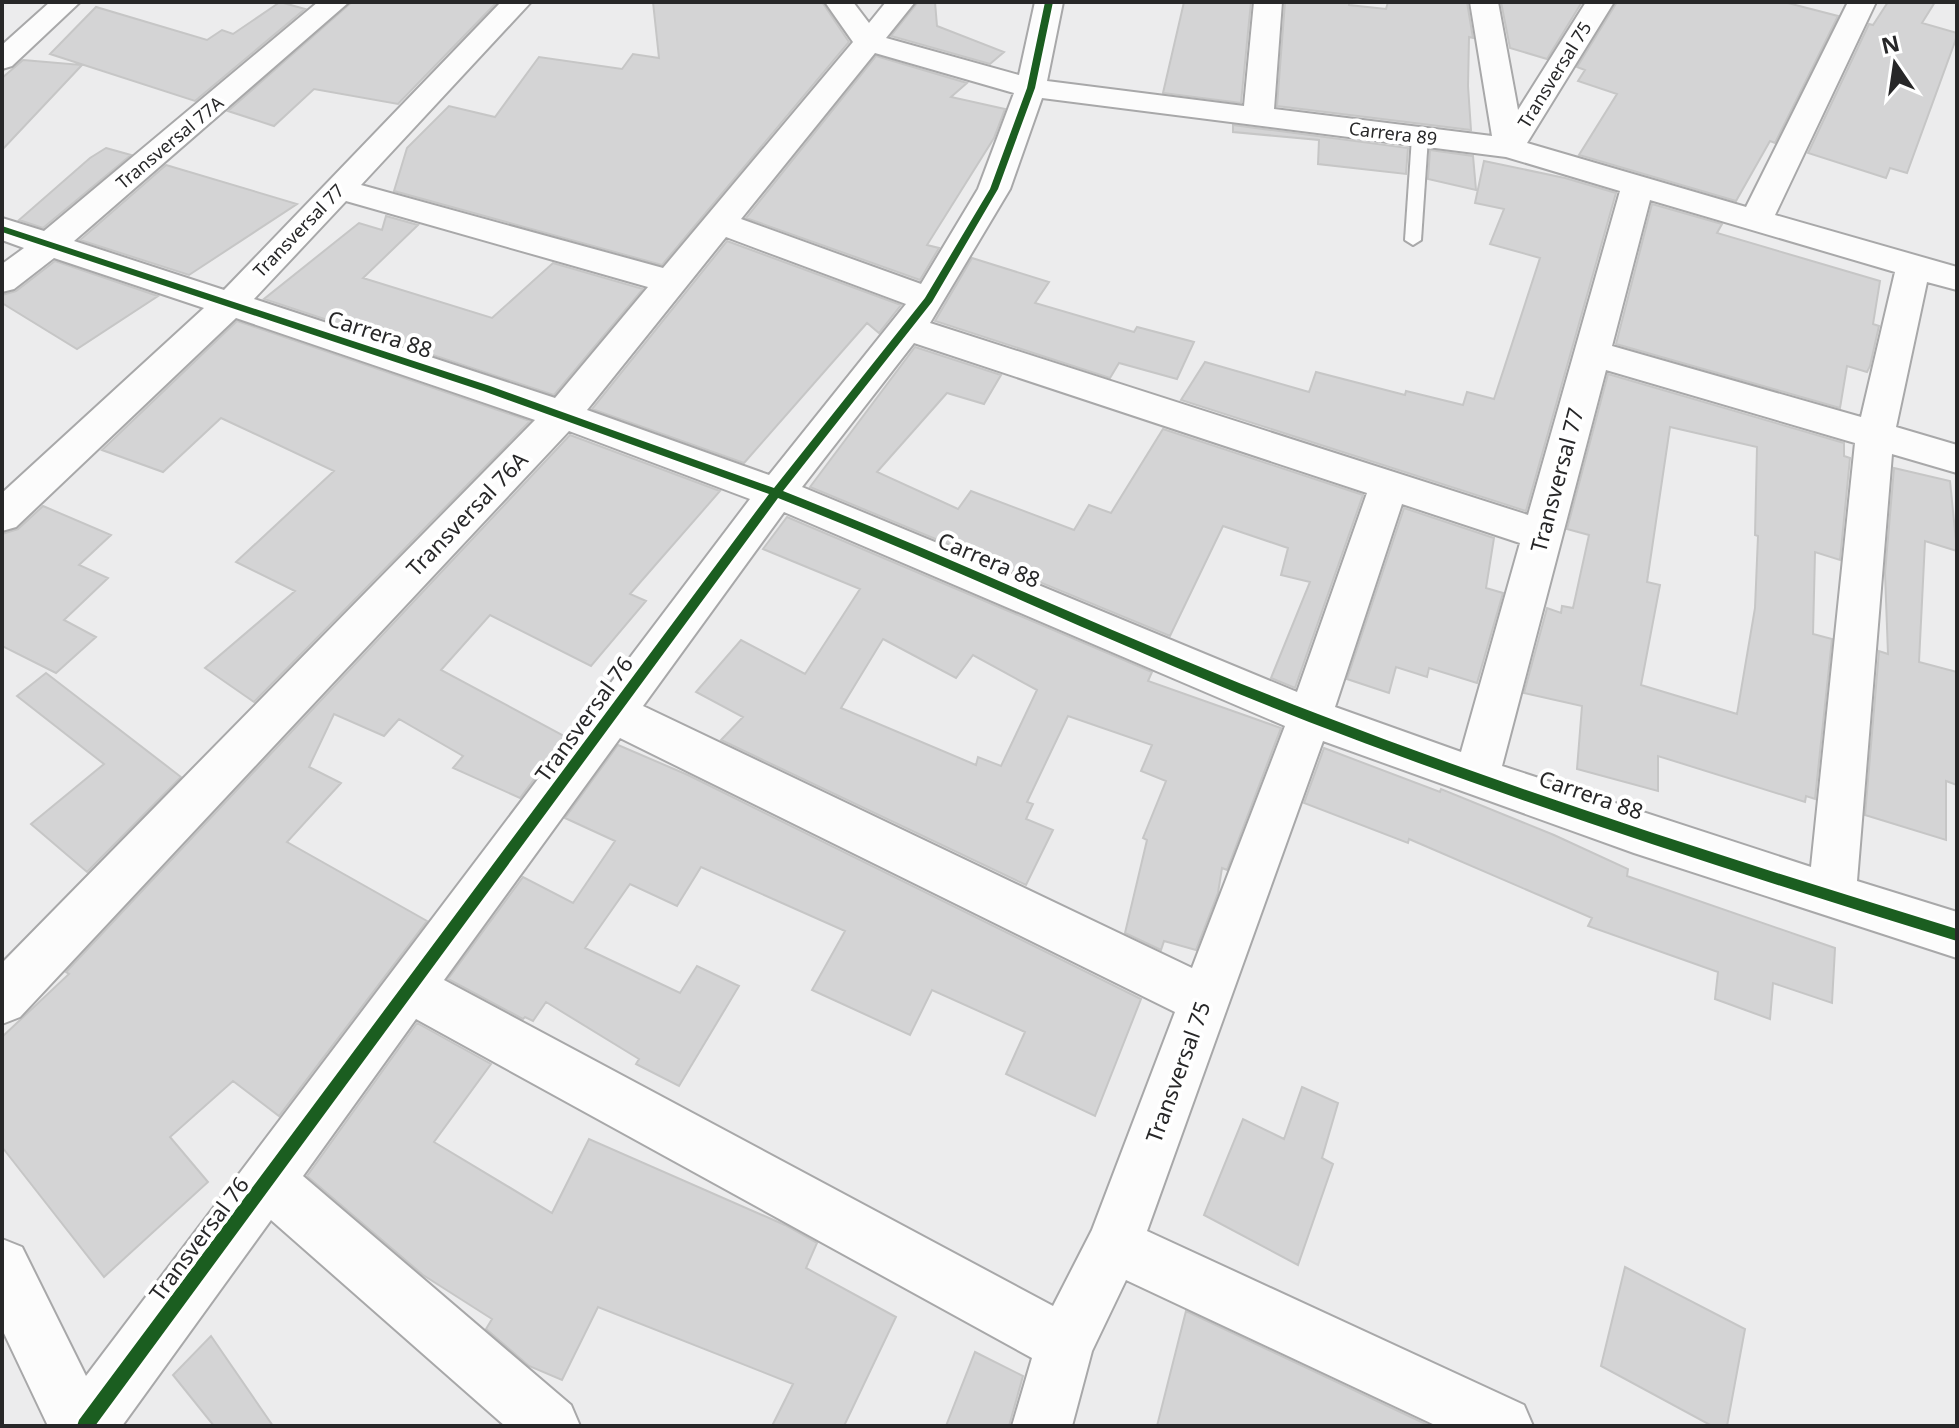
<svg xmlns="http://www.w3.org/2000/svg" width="1959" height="1428" font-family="'Noto Sans',sans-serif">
	<rect width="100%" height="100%" fill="#ececed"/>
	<path fill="#d4d4d5" stroke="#c6c6c6" stroke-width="2" fill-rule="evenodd" d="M280,2l25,7 -110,92 -145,-47 46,-47 111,33 15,-10 11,4z
		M352,2h145l-99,102 -84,-15 -40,37 -46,-15z
		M653,2h169l27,40 -187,223 -268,-74 13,-43 42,-42 46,11 44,-60 83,12 11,-15 26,4z
		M918,2h17l2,24 67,26 -14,12 -99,-28z
		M1184,2h67l-10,101 -78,-10z
		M1285,2h64v3l37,4 2,-7h79l6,36 -4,-1 -1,49 3,44 -194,-24z
		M1501,2h81l-35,57 -37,-11z
		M1617,2h167l54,14 -63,127 -5,-2 -34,60 -157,-46 38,-61 -39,-13 7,-11 -8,-3z
		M1888,2h47l-13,21 35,10v3l-50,137 -17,-5 -4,10 -78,-25 61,-129 4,1z
		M876,56l91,27 -16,14 54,12 -11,29 -67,107 12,3 -19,32 -174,-62z
		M23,60l59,5 -80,85v-72z
		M1233,125l175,23 -2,26 -88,-10 1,-24 -86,-8z
		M106,148l25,7 -88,73 -24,-8 71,-62z
		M1430,150l43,6 3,34 -48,-11z
		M1484,161l81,17 51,15 -90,318 -345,-111 24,-38 104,30 7,-20 89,23 1,-4 57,14 4,-13 27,7 46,-141 -50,-14 14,-35 -29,-6z
		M166,165l131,39 -108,71 -109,-35z
		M1652,204l70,20 -5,9 163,48 -7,43 6,2 -9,40 -3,6 -20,-6 -7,42 -224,-64z
		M386,216l32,9 -55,53 129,40 61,-55 90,26 -89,106 -290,-96 95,-76 23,7z
		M727,241l174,64 -22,28 -12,-10 -123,140 -152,-54z
		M972,258l77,24 -14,21 99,29 3,-5 57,15 -17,37 -58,-16 -9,15 -175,-57z
		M55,261l103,35 -81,53 -75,-46v-8l14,-4z
		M237,321l293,100 -276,281 -49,-34 90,-77 -59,-29 98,-91 -113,-53 -58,54 -61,-22z
		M915,347l86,28 -17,29 -37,-11 -70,79 81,37 13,-18 103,39 15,-25 22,8 52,-84 200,66 -68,193 -24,-10 39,-96 -29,-7 7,-27 -65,-22 -53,110 -360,-149z
		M1608,374l236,69v13l6,2 -10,102 -25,-8 -2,82 19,5 -17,160 -9,-3 -1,6 -147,-46v35l-81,-22 5,-63 -58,-13 23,-85 14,5 1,-7 11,2 16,-73 -22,-6zM1670,427l87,20 -2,88 3,1 -3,72 -18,106 -96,-29 19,-100 -13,-3z
		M570,435l150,56 -90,103 16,7 -55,65 -101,-51 -49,55 125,67 -46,61 -67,-30 10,-12 -64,-37 -15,17 -50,-22 -25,53 32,16 -54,59 140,79 -148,195 -46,-35 -63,56 38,45 -104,95 -102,-130v-110l67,-63 -3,-2z
		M1894,468l56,13 7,70 -32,-10 -6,121 38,10v113l-11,-4v59l-81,-25 14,-164 9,3 -3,-81z
		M43,506l68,29 -32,30 29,13 -44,42 32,17 -40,36 -54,-27v-112l16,-5z
		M1404,508l90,30 -8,50 17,5 -26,90 -48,-15 -2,9 -31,-10 -7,26 -42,-14z
		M787,517l365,155 -4,9 133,47 -54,142 -5,-2 -4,25 -22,57 -32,-9 -3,9 -36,-17 22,-93 -4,-2 23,-57 -25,-10 11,-26 -84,-29 -41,86 6,2 -7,15 27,11 -27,55 -305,-145 22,-23 -47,-25 45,-52 64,34 55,-85 -97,-40zM883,639l73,39 17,-23 64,35 -36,76 -23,-9 -2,8 -135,-57z
		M46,673l135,104 -94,95 -56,-48 73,-60 -87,-68z
		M618,745l70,30 453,224 -46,117 -89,-42 19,-42 -93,-42 -22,45 -98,-45 33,-59 -144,-64 -24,39 -47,-22 -45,64 95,45 17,-27 42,20 -60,100 -43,-22 3,-5 -93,-57 -13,19 -8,-4 -2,2 -75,-40 75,-102 50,26 42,-62 -50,-23z
		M1324,748l116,44 1,-3 113,46 74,34 -1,7 208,72 -3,55 -59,-20 -3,36 -55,-20 3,-27 -130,-46 4,-8 -183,-79 -1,4 -104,-40z
		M417,1023l74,41 -57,78 118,71 37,-74 196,86 32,18 -11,25 90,49 -52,109h-72l21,-42 -195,-77 -36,73 -33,-14 -43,-37 6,-10 -69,-44 -116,-99z
		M1302,1087l36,16 -16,55 11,6 -35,101 -94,-50 39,-96 41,20z
		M1625,1267l120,62 -18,97h-15l-111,-60z
		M1186,1311l244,115h-273z
		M211,1336l62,90h-59l-41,-51z
		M975,1352l48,24 -14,50h-63z"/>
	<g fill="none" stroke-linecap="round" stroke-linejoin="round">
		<defs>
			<path id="service" d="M1420,132l8,5 -7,103 -8,5 -8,-5 7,-103z"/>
			<path id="minor" d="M50,2h30l-68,64 -10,3v-24z
				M318,2h31l-275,239 150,49 277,-288h30l-170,183 302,83 190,-226 -28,-40h28l16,21 17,-21h29l-29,36 133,37 16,-73h28l-16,79 197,25 10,-104h28l-8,107 218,27 -22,-134h28l20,108 68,-108h28l-87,141 219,64 102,-205h28l-101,213 182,52v23l-30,-8 -31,145 61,18v28l-65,-19 -35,427 100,31v46l-323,-105 -311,-112 -176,490 377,174 9,21h-96l-311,-146 -34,71 -20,75h-60l20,-68 -616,-339 -113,157 268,229 9,21h-75l-234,-206 -149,206h-74l-46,-97v-90l20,8 64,129 664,-877 -181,-68 -549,586 -18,7v-61l533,-543 -299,-102 -220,209 -14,4v-38l202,-185 -150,-50 -40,31 -12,3v-28l22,-16 -22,-8v-22l42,13zM875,53l139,40 -36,96 -57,95 -180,-65zM1042,98l464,59 114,34 -92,324 -598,-192 80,-134zM1650,200l245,72 -34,145 -249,-71zM346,201l302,86 -93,111 -301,-99zM726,237l180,67 -137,171 -182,-65zM914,343l453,150 -70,199 -495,-205zM1606,370l249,73 -44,424 -309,-101zM1402,504l118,39 -59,209 -126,-45zM784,512l501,214 -93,242 -549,-262zM620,738l555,274 -83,218 -39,76 -609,-326z"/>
		</defs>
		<use href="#service" stroke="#a8a8a9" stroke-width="4"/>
		<use href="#minor" stroke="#a8a8a9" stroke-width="4"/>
		<use href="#service" fill="#fcfcfc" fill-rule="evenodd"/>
		<use href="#minor" fill="#fcfcfc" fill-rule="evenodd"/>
		<defs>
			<path id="cycleway" d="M1045,2h8l-18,86 -37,101 -66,113 -149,189c180,71 355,154 535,223 210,81 424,149 639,215v12c-218,-67 -435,-137 -648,-219 -179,-70 -352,-154 -531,-224l-683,928h-18l2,-6 690,-926 -286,-103 -481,-159v-6l488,160 284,102 151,-190 65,-109 37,-101z"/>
		</defs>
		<use href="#cycleway" stroke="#fff" stroke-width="5"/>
		<use href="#cycleway" fill="#1b5e20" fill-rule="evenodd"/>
	</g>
	<g text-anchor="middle" stroke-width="8" stroke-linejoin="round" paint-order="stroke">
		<g font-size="18" fill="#272728" stroke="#fff">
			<text transform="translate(1555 75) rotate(-58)" y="6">Transversal 75</text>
			<text transform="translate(1393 134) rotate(7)" y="6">Carrera 89</text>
			<text transform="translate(170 143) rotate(-40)" y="6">Transversal 77A</text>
			<text transform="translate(299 231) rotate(-46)" y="6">Transversal 77</text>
		</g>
		<g font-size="22" fill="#272728" stroke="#fff">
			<text transform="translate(380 334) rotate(18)" y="8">Carrera 88</text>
			<text transform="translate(1557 480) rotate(-75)" y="8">Transversal 77</text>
			<text transform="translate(467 514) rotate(-46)" y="8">Transversal 76A</text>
			<text transform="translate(989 560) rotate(23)" y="8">Carrera 88</text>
			<text transform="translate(584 719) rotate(-54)" y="8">Transversal 76</text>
			<text transform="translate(1591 795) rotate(19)" y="8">Carrera 88</text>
			<text transform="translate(1178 1072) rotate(-70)" y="8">Transversal 75</text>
			<text transform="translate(199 1239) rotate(-53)" y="8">Transversal 76</text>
		</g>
	</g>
	<rect width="1959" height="1428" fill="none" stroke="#272728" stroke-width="8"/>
	<g transform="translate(1895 64) rotate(347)" stroke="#ffffff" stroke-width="6" paint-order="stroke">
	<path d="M0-6L14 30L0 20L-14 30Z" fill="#272728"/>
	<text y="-12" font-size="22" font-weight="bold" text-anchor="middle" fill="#272728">N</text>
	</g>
</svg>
